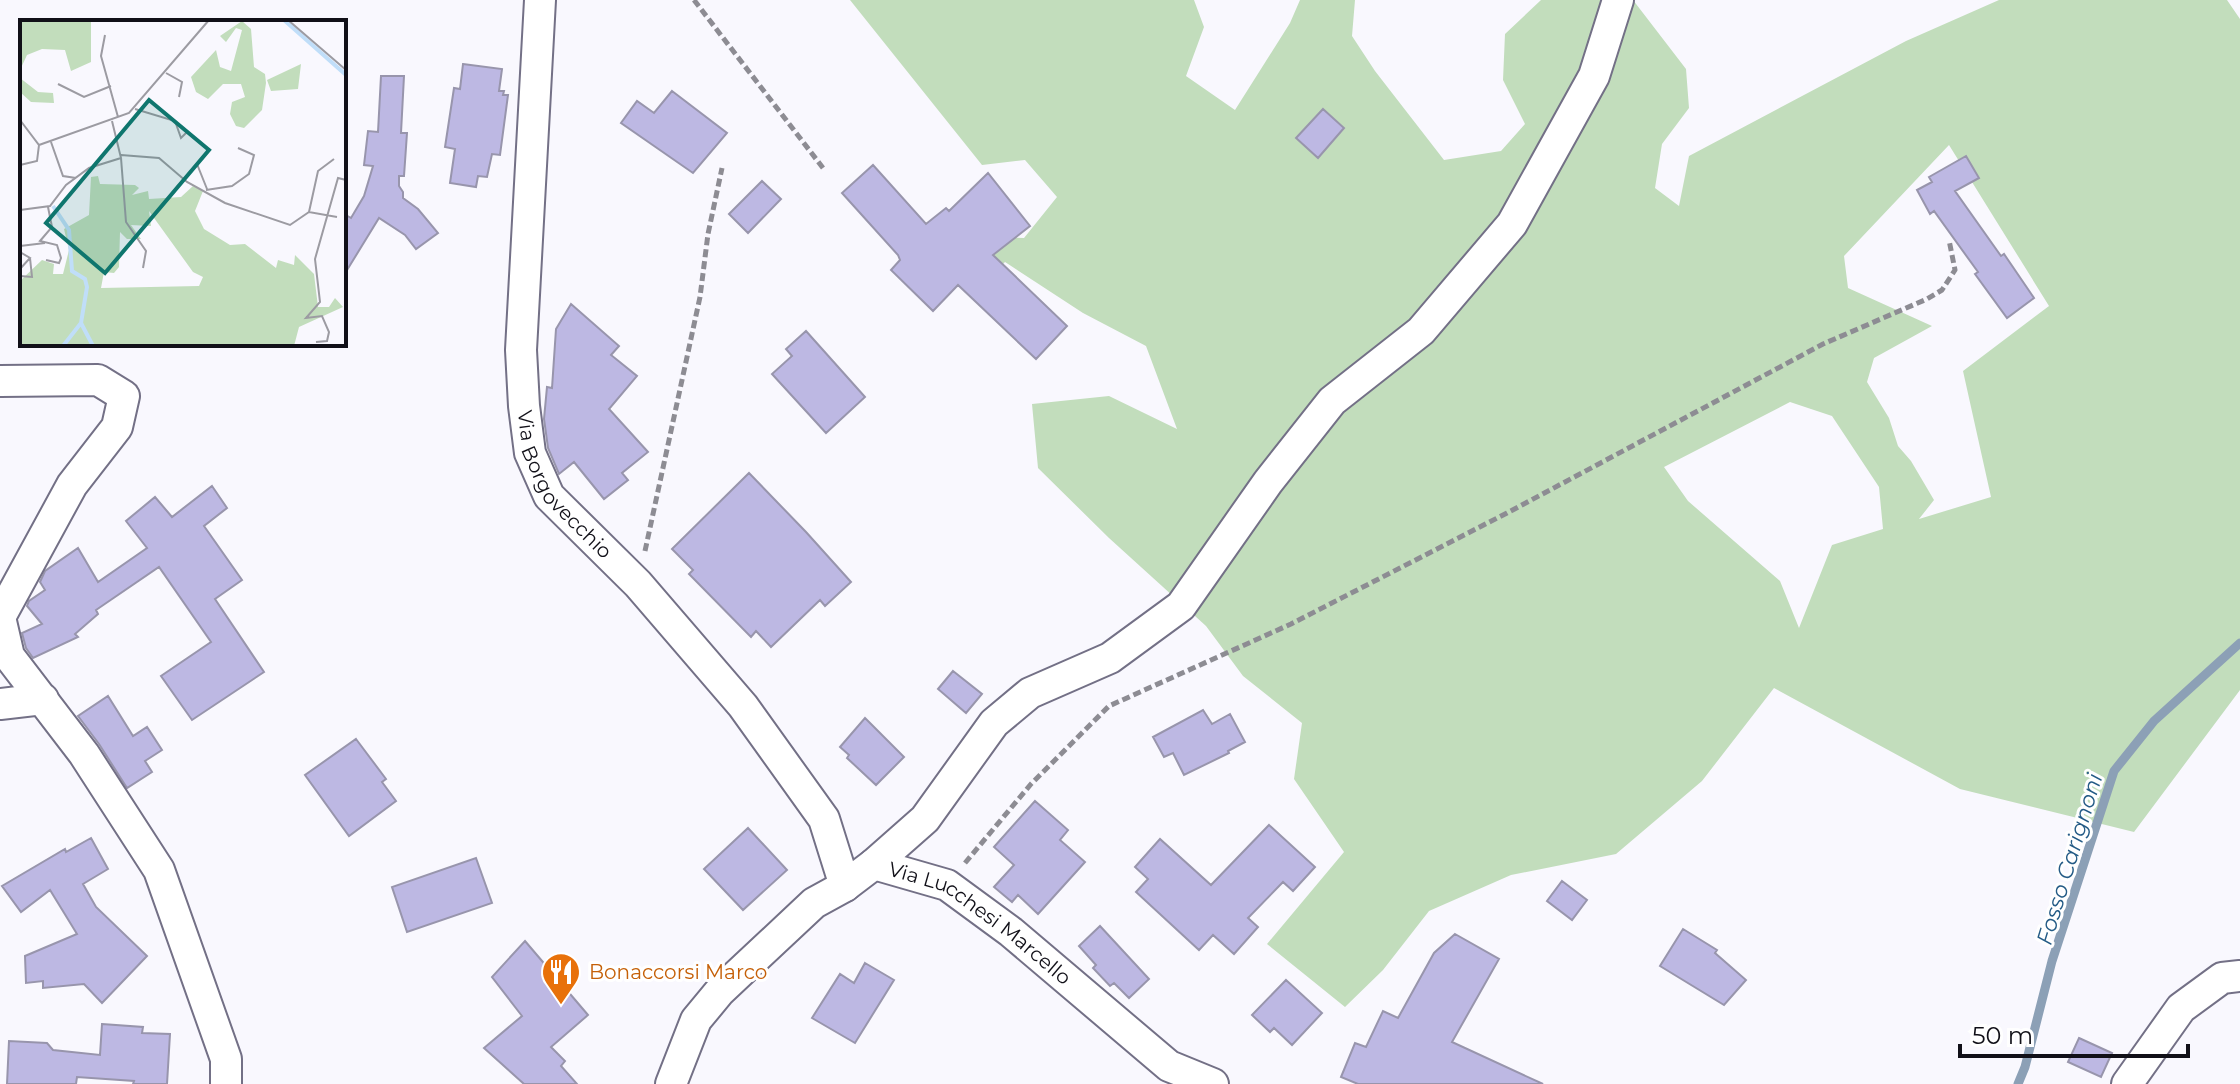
<svg xmlns="http://www.w3.org/2000/svg" width="2240" height="1084" font-family="Montserrat,sans-serif">
	<rect width="100%" height="100%" fill="#f9f8fe"/>
	<path fill="#c2ddbc" fill-rule="evenodd" d="M850,0h344l10,27 -18,49 49,34 55,-87 10,-23h55l-3,36 23,35 69,89 57,-9 24,-27 -22,-44 2,-46 36,-34h92l53,69 3,39 -27,36 -7,44 24,18 10,-50 217,-115 93,-41h228l13,19v671l-106,142 -174,-43 -186,-101 -72,93 -86,73 -105,21 -82,36 -46,59 -38,37 -78,-63 77,-92 -50,-73 8,-56 -59,-47 -37,-50 -97,-88 -71,-70 -6,-64 77,-8 68,33 -31,-83 -63,-33 -78,-51 -17,17 5,-42 31,1 33,-41 -32,-37 -43,5zM1949,145l100,161 -86,65 28,126 -72,22 15,-19 -23,-39 -13,-15 -9,-28 -22,-36 7,-24 58,-32 -84,-38 -4,-32zM1790,402l42,14 47,71 4,42 -51,16 -33,83 -19,-47 -92,-80 -24,-34z"/>
	<g fill="none" stroke-linecap="round" stroke-linejoin="round">
		<path stroke="#8ca0b6" stroke-width="9" d="M2018,1084l7,-17 27,-106 62,-190 40,-50 86,-78"/>
	</g>
	<path fill="#bdb8e3" stroke="#9895ac" stroke-width="2" d="M463,64l39,5 -3,22h5l-1,4h5l-8,60 -8,-1 -5,23 -9,-1 -2,11 -26,-4 5,-34 -10,-2 9,-59 6,1z
		M381,76h23l-3,57h6l-3,43h-5v10l4,6v6l15,11 20,24 -22,16 -11,-14 -26,-17 -35,57v-61l7,4 13,-22 9,-30 -9,-1 4,-34 10,1z
		M672,91l55,42 -34,40 -72,-50 16,-22 17,12z
		M1323,109l21,19 -26,30 -22,-20z
		M1966,156l13,22 -24,13 46,65 3,-2 30,44 -27,20 -32,-44 3,-2 -44,-61 -4,3 -13,-24 15,-8 -3,-5z
		M873,165l53,59 20,-16 3,3 39,-38 42,53 -37,29 74,71 -31,33 -78,-74 -25,26 -42,-41 9,-10 -2,-5 -56,-62z
		M762,181l19,18 -33,34 -19,-19z
		M571,304l48,42 -8,9 26,21 -28,33 39,43 -26,21 6,7 -24,19 -30,-37 -15,12 -11,-26 -4,-29 3,-32 5,1 4,-59z
		M806,331l59,66 -39,36 -54,-59 20,-18 -6,-7z
		M749,473l57,59 45,50 -26,24 -5,-6 -49,47 -15,-16 -5,6 -62,-63 4,-4 -21,-21z
		M212,486l15,22 -23,18 38,54 -27,19 49,73 -72,48 -31,-44 50,-34 -52,-75 -63,43 2,4 -23,20 3,3 -45,21 -7,-10 -4,-15 20,-9 -15,-18 2,-5 16,-11 -5,-8 5,-11 33,-23 20,34 49,-34 -21,-27 29,-24 17,20z
		M953,671l29,23 -16,19 -28,-24z
		M108,696l25,40 14,-9 15,23 -17,11 7,11 -25,16 -28,-44 -21,-28z
		M1203,710l9,14 18,-10 15,28 -17,9 1,2 -45,22 -11,-22 -9,4 -11,-20z
		M865,718l39,39 -28,28 -29,-27 2,-3 -9,-8z
		M356,739l30,40 -4,3 14,19 -47,35 -44,-61z
		M1035,801l33,29 -8,10 25,22 -47,52 -20,-19 -6,7 -18,-15 20,-22 -20,-18z
		M1269,825l46,42 -22,24 -10,-9 -35,36 10,9 -24,27 -21,-19 -14,15 -63,-58 12,-13 -13,-12 25,-28 51,46z
		M748,828l39,42 -44,40 -39,-41z
		M91,838l17,31 -25,15 13,23 51,49 -45,47 -18,-19 -41,4v-7l-17,2 -1,-27 52,-22 -27,-44 -29,22 -19,-26 63,-37 1,3z
		M476,858l16,45 -85,29 -15,-45z
		M1562,881l25,19 -15,20 -25,-19z
		M1100,926l49,53 -20,19 -15,-15 -4,3 -17,-18 3,-3 -17,-19z
		M1683,929l34,21 -2,3 31,27 -22,25 -64,-39z
		M1455,934l44,25 -47,83 91,42h-185l-17,-7 14,-34 11,4 17,-36 15,7 36,-65z
		M525,941l63,74 -37,32 14,14 -4,5 16,18h-53l-40,-36 38,-32 -30,-39z
		M865,963l29,17 -39,63 -43,-25 28,-44 14,9z
		M1286,980l36,33 -30,32 -18,-17 -4,4 -18,-17z
		M102,1024l41,3 -1,6 28,1 -3,50h-34l1,-3 -57,-4 -1,7h-69l2,-43 38,2 6,7 47,5z
		M2079,1038l33,15 -11,24 -33,-15z"/>
	<g fill="none" stroke-linecap="round" stroke-linejoin="round">
		<defs>
			<g id="minor">
				<path id="s1" d="M540,0l-19,350 3,56 6,47 19,43 89,88 105,122 81,113 21,67"/>
				<path d="M0,381l98,-1 26,16 -7,31 -45,58 -72,132"/>
				<path d="M0,617l9,39 75,98 75,116 67,189v25"/>
				<path d="M0,704l43,-5"/>
				<path d="M874,864l51,-45 69,-96 36,-30 80,-35 71,-52 87,-124 64,-81 89,-70 91,-107 82,-148 24,-76"/>
				<path id="s2" d="M671,1084l25,-64 24,-29 94,-88 31,-17 29,-22 73,21 64,47 158,134 44,18"/>
				<path d="M2127,1084l54,-76 41,-30 18,-2"/>
			</g>
		</defs>
		<use href="#minor" stroke="#737086" stroke-width="34"/>
		<path stroke="#8d8c93" stroke-width="5" stroke-dasharray="8 4" stroke-linecap="butt" d="M694,0l129,168
			M645,551l55,-254 8,-63 14,-66
			M965,863l66,-79 78,-78 182,-82 216,-111 316,-169 104,-45 15,-9 13,-20 -6,-30"/>
		<use href="#minor" stroke="#fff" stroke-width="30"/>
	</g>
	<defs>
		<symbol id="restaurant-pin" viewBox="-11 -11 22 30"><path d="M0 17L-7.5 6A9.5 9.5 0 1 1 7.5 6Z" fill="#e8710a" stroke="#fff"/><path d="M-5-6h1v4h1v-4h1v4h1v-4h1v5L-1.5 .5V6h-2V.5L-5-1ZM5-6V6H3V1.5H1.5Q1.5-4 5-6Z" fill="#fff"/></symbol>
	</defs>
	<g fill-rule="evenodd">
		<use href="#restaurant-pin" x="539" y="950" width="44" height="60"/>
	</g>
	<g text-anchor="middle" stroke-width="6" stroke-linejoin="round" paint-order="stroke">
		<g font-size="20" fill="#111018" stroke="#fff">
			<text dy="7" stroke="none"><textPath href="#s1" startOffset="498">Via Borgovecchio</textPath></text>
			<text dy="7" stroke="none"><textPath href="#s2" startOffset="430">Via Lucchesi Marcello</textPath></text>
		</g>
		<g font-size="20" fill="#c56008" stroke="#fff" text-anchor="start">
			<text x="589" y="979">Bonaccorsi Marco</text>
		</g>
		<g font-size="22" font-style="italic" fill="#245b86" stroke="#fff">
			<text transform="translate(2069 859) rotate(-73)" y="8">Fosso Carignoni</text>
		</g>
	</g>
	<g transform="translate(20 20)">
		<rect width="326" height="326" fill="#f9f8fe"/>
		<path d="M0,0h71v42l-20,9 -6,-21 -23,-1 -15,6 -7,15zM222,1l9,8 3,38 11,7 1,9 -4,27 -18,18 -8,-2 -6,-12 2,-12 13,-5 -4,-13h-18l-15,15 -12,-7 -5,-15 25,-27 4,17 11,4 11,-41 -6,-2 -10,14 -6,-6zM281,44l-3,25 -27,2 -4,-11zM0,58l18,14 15,1 1,10 -23,-1 -11,-10zM78,156l2,8 35,1 4,3 -7,7 16,-4 1,8 32,-2 12,-11 10,5 -8,20 9,18 26,16 15,-1 31,24 2,-8 16,5 1,-10 19,19 4,33h11l6,-9 8,9 -44,20 -5,19h-274v-65l22,-21 12,4 -1,10h10l6,-24 -5,-21 25,-14 2,-38zM129,191l44,61 10,5 -4,9 -98,2 3,-16 10,1 5,-6 1,-35 7,7h14l-10,-14 20,1z" fill="#c2ddbc" fill-rule="evenodd"/>
		<path fill="none" stroke="#c0def9" stroke-width="4" d="M264,0l62,55M33,186l16,24 3,41 13,8 2,8 -6,36 -18,23M61,303l12,23"/>
		<path fill="none" stroke="#9c9ba2" stroke-width="2" d="M268,0l58,50M85,15l-4,21 17,61M146,53l16,9 -3,15M38,64l26,13 27,-11M115,89l40,12 6,17 7,-7M0,100l19,25 90,-32 80,-93M31,122l12,34 13,2M101,135l38,3 28,24 38,21 65,22 19,-13 28,5M101,138l5,64 20,29 -3,17M177,144l10,25M0,145l17,-4 2,-16M186,170l26,-4 17,-12 5,-19 -16,-7M0,190l30,-4 16,-21 23,-17 32,-10 -9,-37M289,192l9,-41 16,-12M0,226l25,-3M0,232l10,6 -10,11M26,240l13,3 2,-5 -4,-13 -17,-4 12,-14 -4,-20M0,256l12,1 -2,-19M296,322l11,-1 2,-9 -7,-16 -16,2 14,-16 -5,-43 23,-81 8,2"/>
		<path fill="#0f766e" fill-opacity="0.15" stroke="#0f766e" stroke-width="4" d="M129,80l60,50 -104,123 -59,-50z"/>
		<rect width="326" height="326" fill="none" stroke="#111018" stroke-width="4"/>
	</g>
	<path d="M1960 1044v12h228v-12" fill="none" stroke="#111018" stroke-width="4"/>
	<text x="1972" y="1044" font-size="24" fill="#111018" stroke="#ffffff" stroke-width="6" paint-order="stroke">50 m</text>
</svg>
